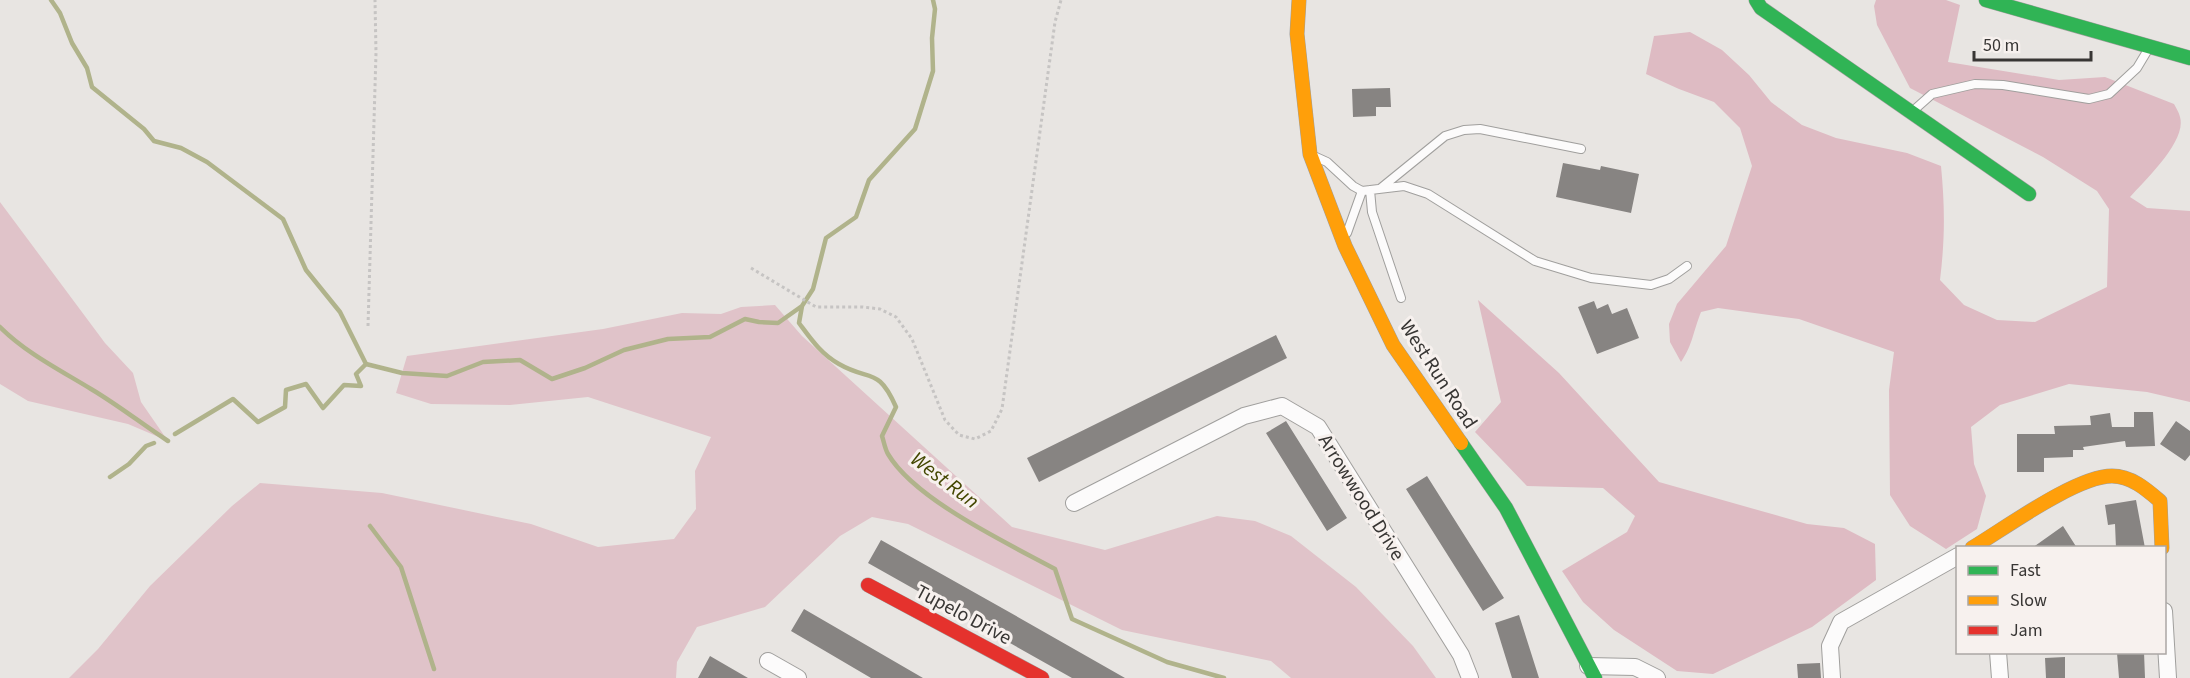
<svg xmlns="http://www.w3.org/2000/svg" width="2190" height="678" font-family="'Source Sans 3',sans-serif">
	<rect width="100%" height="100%" fill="#e8e5e2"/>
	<path fill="#e0c3c9" d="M0,202l105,141 28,30 8,29 27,39 -40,-17 -100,-23 -28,-17z
		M775,305l27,31 210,191 93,23 112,-34 38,5 36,15 65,51 57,59 23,32h-145l-20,-17 -149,-31 -214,-106 -36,-7 -32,19 -75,71 -68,20 -20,35 -1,16h-607l29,-29 52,-63 82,-80 28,-23 122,10 149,31 67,23 76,-8 22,-30 -1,-38 16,-34 -123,-40 -78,8 -79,-1 -35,-11 11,-37 196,-27 79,-16 39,1 20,-7z"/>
	<path fill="#debbc3" d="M1876,0h70l14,5 -12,57 111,18 46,-3 69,27c2,4 5,8 6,13 7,24 -35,63 -50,80l17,11 43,3v191l-43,-10 -78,-8 -69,21 -29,22 3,37 12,32 -9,33 -31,20 -36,-23 -20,-31 -1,-105 5,-38 -95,-33 -81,-11 -17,4c-8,20 -8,32 -20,50l-11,-20 -1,-18 8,-20 49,-58 26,-80 -12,-38 -26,-26 -35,-13 -33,-15 8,-38 36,-4 32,18 27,25 22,27 31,23 34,13 71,15 34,13c4,41 4,73 -1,114l24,25 33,15 38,2 72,-35 2,-78 -12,-18 -54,-34 -133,-69 -33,-63 -3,-19z
		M1478,300l81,73 100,109 148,42 37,4 31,16 1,36 -64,47 -99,47 -36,-3 -63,-41 -31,-28 -21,-31 65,-39 8,-16 -32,-28 -76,-2 -52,-54 26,-30z"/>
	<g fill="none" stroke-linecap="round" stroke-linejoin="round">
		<path stroke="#b0b38b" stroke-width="4.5" d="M51,0l9,13 12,30 15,25 5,19 52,42 10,12 27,7 26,14 76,57 23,51 34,42 26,52
			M933,0l2,9 -3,29 1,33 -18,58 -46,51 -13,37 -30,21 -13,51 -11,17 -3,17c12,16 22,31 40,41 31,18 39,2 57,43l-14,29c2,6 3,13 6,18 27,46 121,90 167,115l17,50 95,43 57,16
			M0,327c26,26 60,43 91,62 27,16 51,35 77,52
			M175,434l58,-35 25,23 27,-15 1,-17 20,-6 17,24 21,-23 17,1 -5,-12 10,-10 36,9 45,3 36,-14 37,-2 32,19 33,-11 39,-18 44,-11 42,-2 35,-18 14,3 19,1 24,-17
			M110,477l19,-13 17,-18 8,-3
			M370,526l31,41 33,102"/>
	</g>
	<path fill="#878482" d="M1390,88l1,19h-15v9l-23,1 -1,-28z
		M1563,163l37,7 1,-4 38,8 -8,39 -75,-16z
		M1594,301l3,8 11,-5 4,10 15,-6 12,30 -42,16 -19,-47z
		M1276,335l11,23 -248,124 -12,-24z
		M2134,412h19l2,34 -29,1 -1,-6 -42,6 1,3h-11v7l-29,1v14h-27v-38h38l-1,-8 37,-1 -1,-9 20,-3 2,14h22z
		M1286,421l61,97 -20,13 -61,-98z
		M2176,421l14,10v24l-5,6 -25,-17z
		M1427,476l77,122 -21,13 -77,-122z
		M2136,500l9,48h-29l-1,-24 -7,1 -3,-20z
		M2063,526l14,22h-45z
		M881,540l121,68 123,70h-53l-204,-115z
		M804,609l119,69h-52l-80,-47z
		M1519,615l20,63h-27l-17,-55z
		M2144,652l1,26h-26l-2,-25z
		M710,656l38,22h-50z
		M2065,657v21h-19l-1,-20z
		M1820,663l1,15h-23l-1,-14z"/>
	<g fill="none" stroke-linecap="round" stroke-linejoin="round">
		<defs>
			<path id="lane" d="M1914,110l18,-16 43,-10 28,1 86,14 20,-5 28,-26 12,-20
				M1316,157l11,5 26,24 9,5 42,-5 24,8 107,67 56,17 60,7 18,-6 18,-13
				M1381,188l64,-52 19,-6 16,-1 101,20
				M1370,190l2,22 29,86
				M1347,233l15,-42"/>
			<path id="street" d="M1074,503l170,-87 38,-10 36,21 143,228 9,23
				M2164,611l4,67
				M1998,652l2,26
				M768,661l30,17
				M1588,666l47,1 22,11
				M1832,678l-2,-32 11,-24 117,-66"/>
			<path id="fast" d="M1756,0l5,8 268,186
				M1986,0l204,58
				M1461,443l45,65 89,170"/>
			<path id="slow" d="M1299,0l-2,34 13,120 35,92 48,99 68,98
				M1972,548c32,-19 104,-72 140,-72 19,0 34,13 48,25l2,47"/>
			<path id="jam" d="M868,585l174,93"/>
		</defs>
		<use href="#lane" stroke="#a09f9d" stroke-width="10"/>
		<use href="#street" stroke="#a09f9d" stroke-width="18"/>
		<use href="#fast" stroke="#a09f9d" stroke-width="15"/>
		<use href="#slow" stroke="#a09f9d" stroke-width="15"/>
		<use href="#jam" stroke="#a09f9d" stroke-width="15"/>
		<path stroke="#c6c4c3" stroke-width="3" stroke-dasharray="3 3" stroke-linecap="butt" d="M751,268l65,39h47l17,2 16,8 16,22 33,81 14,15 16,4 16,-8 11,-22 53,-387 6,-22
			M368,326l8,-273 -1,-53"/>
		<use href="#lane" stroke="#fcfbfb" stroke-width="8"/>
		<use href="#street" stroke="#fcfbfb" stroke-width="16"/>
		<use href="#fast" stroke="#30b455" stroke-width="14"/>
		<use href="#slow" stroke="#ff9f0a" stroke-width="14"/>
		<use href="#jam" stroke="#e5322d" stroke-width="14"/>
	</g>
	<g text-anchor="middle" stroke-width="6" stroke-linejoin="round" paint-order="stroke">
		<g font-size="20" fill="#383634" stroke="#f7f1ee">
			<text transform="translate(1439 374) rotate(57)" y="7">West Run Road</text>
			<text transform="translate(1362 497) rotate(58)" y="7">Arrowwood Drive</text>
			<text transform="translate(964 614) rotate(28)" y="7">Tupelo Drive</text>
		</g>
		<g font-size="21" font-style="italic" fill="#434700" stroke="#f7f1ee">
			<text transform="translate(945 480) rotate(37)" y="7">West Run</text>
		</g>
	</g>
	<rect x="1956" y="546" width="210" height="108" fill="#f7f1ee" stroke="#aba6a4" stroke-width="1.5"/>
	<rect x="1968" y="566" width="30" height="9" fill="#30b455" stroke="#aba6a4" stroke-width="1.5"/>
	<text x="2010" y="576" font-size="18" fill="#383634">Fast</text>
	<rect x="1968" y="596" width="30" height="9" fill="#ff9f0a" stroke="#aba6a4" stroke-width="1.5"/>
	<text x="2010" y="606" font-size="18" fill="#383634">Slow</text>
	<rect x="1968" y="626" width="30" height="9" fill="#e5322d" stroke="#aba6a4" stroke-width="1.5"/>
	<text x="2010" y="636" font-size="18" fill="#383634">Jam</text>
	<path d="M1974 51v9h117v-9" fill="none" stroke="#383634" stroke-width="3"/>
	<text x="1983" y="51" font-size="18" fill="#383634" stroke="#f7f1ee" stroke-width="4.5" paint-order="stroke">50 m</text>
</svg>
